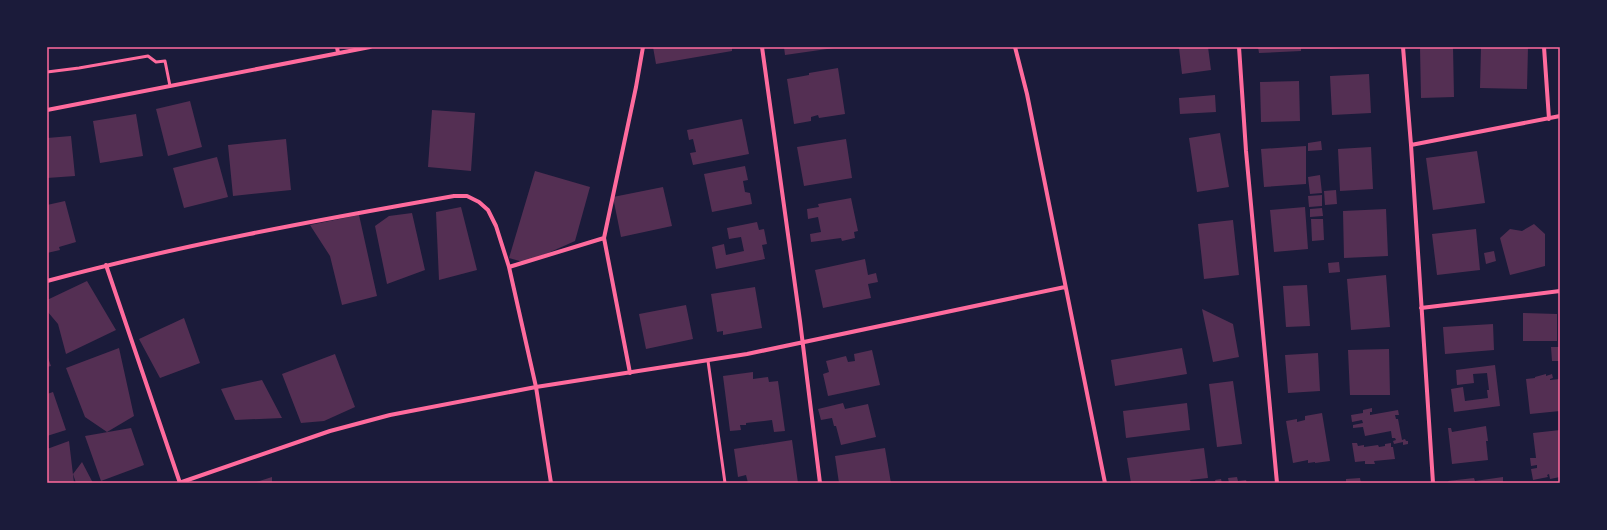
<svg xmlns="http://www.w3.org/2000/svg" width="1607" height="530" font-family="'Zilla Slab',serif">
	<rect width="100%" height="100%" fill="#1b1b3a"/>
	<path fill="#542f53" d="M653,47h79v4l-76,13z
		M784,47h50v1l-49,7z
		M1188,47h20l3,23 -29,4 -3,-26z
		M1258,47h43v4l-42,2z
		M1330,47h10v1l-10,1z
		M1453,47l1,50 -33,1 -1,-50z
		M1481,47h47l-1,42 -47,-1z
		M838,68l7,46 -26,4 -1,-3 -7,2v4l-17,3 -7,-45 22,-4v-2z
		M1369,74l2,39 -39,2 -2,-39z
		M1299,81l1,40 -39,1 -1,-40z
		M1215,95l1,17 -36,2 -1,-16z
		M190,101l12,46 -34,9 -12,-47z
		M432,110l43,3 -4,58 -43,-4z
		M136,114l7,42 -43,7 -7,-42z
		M742,119l7,35 -56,11 -3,-12 6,-1 -3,-13 -4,1 -2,-10z
		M1220,133l9,54 -32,5 -8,-54z
		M71,136l4,40 -28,2v-40z
		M286,139l5,51 -58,6 -5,-51z
		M846,139l6,39 -48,8 -7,-39z
		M1321,141l1,9 -14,1v-8z
		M1306,146v38l-42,3 -3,-38z
		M1371,147l2,42 -33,2 -2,-42z
		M1477,151l8,52 -52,7 -7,-52z
		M217,157l11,40 -44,11 -11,-40z
		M745,166l3,14 -5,1 2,11 5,1 2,11 -40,8 -8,-38z
		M535,171l55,16 -15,54 -27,12 -25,9 -14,-4z
		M1320,175l2,18 -12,1 -2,-17z
		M663,187l9,39 -51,11 -8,-40z
		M1336,190l1,14 -12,1 -1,-14z
		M1322,195v11l-13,1 -1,-11z
		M851,198l7,33 -4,1 1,6 -13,3 -1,-3 -30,4 -1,-8 11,-2 -3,-15 -10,2 -1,-10 12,-2 -1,-3z
		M65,201l11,41 -17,5 1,3 -13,3v-48z
		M461,207l16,63 -38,10 -3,-68z
		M1305,207l3,42 -34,3 -4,-42z
		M1322,208l1,8 -13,1v-8z
		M1386,209l2,47 -44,2 -1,-47z
		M412,213l13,57 -38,14 -12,-58 14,-10z
		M359,215l18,81 -35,9 -12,-49 -20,-31z
		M1311,219h12l1,21 -12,1z
		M1233,220l6,55 -35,4 -6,-55z
		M757,222l2,8 5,-1 3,15 -5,1 3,14 -49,10 -4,-22 12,-3 2,11 18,-4 -3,-14 -12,2 -2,-11z
		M1534,224l11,10v32l-35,9 -10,-37 10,-9 12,2z
		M1476,229l4,41 -43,5 -5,-41z
		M1494,251l2,10 -10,3 -2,-11z
		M865,259l3,16 8,-2 2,9 -10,2 3,14 -48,10 -8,-38z
		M1339,262l1,10 -11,1 -1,-10z
		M1386,275l4,52 -39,3 -4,-51z
		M87,281l29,49 -50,24 -8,-30 -11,-13v-11z
		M1307,285l3,41 -24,1 -3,-41z
		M755,287l7,41 -39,7v-4l-6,1 -6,-38z
		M686,305l7,34 -47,10 -7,-35z
		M1202,309l31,15 6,33 -26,5z
		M1523,313l34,1v27h-34z
		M184,318l16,45 -40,15 -21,-39z
		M1493,324l1,26 -49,4 -2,-27z
		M1551,347h9v14h-8z
		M119,348l15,68 -27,16 -22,-15 -19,-49z
		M1182,348l5,26 -72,12 -4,-26z
		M1389,349l1,46h-40l-2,-45z
		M872,350l8,35 -52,11 -5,-22 6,-2 -3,-11 20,-5 2,6 7,-1 -1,-7z
		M1318,353l2,38 -32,2 -3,-38z
		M335,354l20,53 -31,14 -23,2 -19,-49z
		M47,355l4,11 -4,1z
		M1495,365l5,41 -46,6 -3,-23 12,-2 2,14 23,-3 -1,-8h2l-2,-17 -14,1 1,9 -17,2 -1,-15z
		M753,372v7l15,-2 1,5 9,-1 7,50 -11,1 -2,-12 -26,3v2h-6l1,5 -11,1 -7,-55z
		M1546,374v2l6,-2 1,4 -3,1v1l10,-1v32l-30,3 -4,-35 9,-1v-1z
		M262,380l20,38 -47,2 -14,-31z
		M1233,381l9,63 -25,3 -8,-63z
		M53,392l13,38 -19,6v-42z
		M843,403l2,6 23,-5 8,33 -35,8 -5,-19h-2l-2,-8 -11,2 -3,-11z
		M1187,403l3,27 -64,8 -3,-27z
		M1372,408v4h-2v3l28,-5 1,5h-4l1,4h2l4,21 3,-1 1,2h2v3l-5,1v-3l-9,2 -1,-3 3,-1 -1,-2h-3l-1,-7 -26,5 -2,-9 -10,1v-3l10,-2 -1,-3 -10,2 -1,-7 12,-2v-3z
		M1322,413l8,48 -15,2v-1l-7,1v-3l-15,3 -7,-42 11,-2v3l8,-2v-4z
		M1486,426l2,15h-2l2,19 -36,4 -4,-36h3l1,4z
		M131,428l13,37 -43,16 -16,-45z
		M1560,430v47l-10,2 -1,-5 -2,1 1,2 -15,3 -2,-11 6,-1v-3l-6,1 -1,-8h6l-3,-25z
		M792,440l6,43h-50l-2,-8 -8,2 -4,-28z
		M69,441l5,42h-27v-34z
		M1352,443h5l1,3 6,-1v2l14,-2 1,2 6,-1v-2l6,-1v4h2l2,12 -21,2 1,3h-10v-3l-10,1z
		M885,448l6,35h-52l-4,-27z
		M1204,448l4,30 -18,2 1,3h-60l-4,-25z
		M82,462l11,21h-17l-3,-9z
		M272,477v6h-19z
		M1237,477l1,4 8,-1 1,3h-18l-1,-5z
		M1503,477v6h-54l-1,-2 26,-3 1,3z
		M1360,478l1,5h-15v-4z
		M1221,479l1,4h-6l-1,-3z"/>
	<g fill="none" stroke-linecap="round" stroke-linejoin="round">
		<path stroke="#ff6b9d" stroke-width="3" d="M47,72l32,-4 69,-12 8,6 9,-1 5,25
			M708,361l17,122"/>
		<path stroke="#ff6b9d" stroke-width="4" d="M337,47l1,6
			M762,47l38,274 20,162
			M1015,47l12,47 78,389
			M1239,47l7,104 31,332
			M1403,47l8,98 22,338
			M1544,47l5,72
			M47,110l323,-63
			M1411,145l149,-29
			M106,265l74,218
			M509,267l95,-29
			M47,281c134,-36 270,-61 407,-85h13l12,6 9,8 8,16 13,41 27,120 15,96
			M1421,308l139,-17
			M630,373l-26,-135 32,-151 7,-40
			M179,483l151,-52 60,-16 146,-28 211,-33 318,-67"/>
	</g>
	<rect width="1607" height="530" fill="none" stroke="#1b1b3a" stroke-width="96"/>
	<rect x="48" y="48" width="1511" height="434" fill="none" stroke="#ff6b9d" stroke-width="1.5"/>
</svg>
